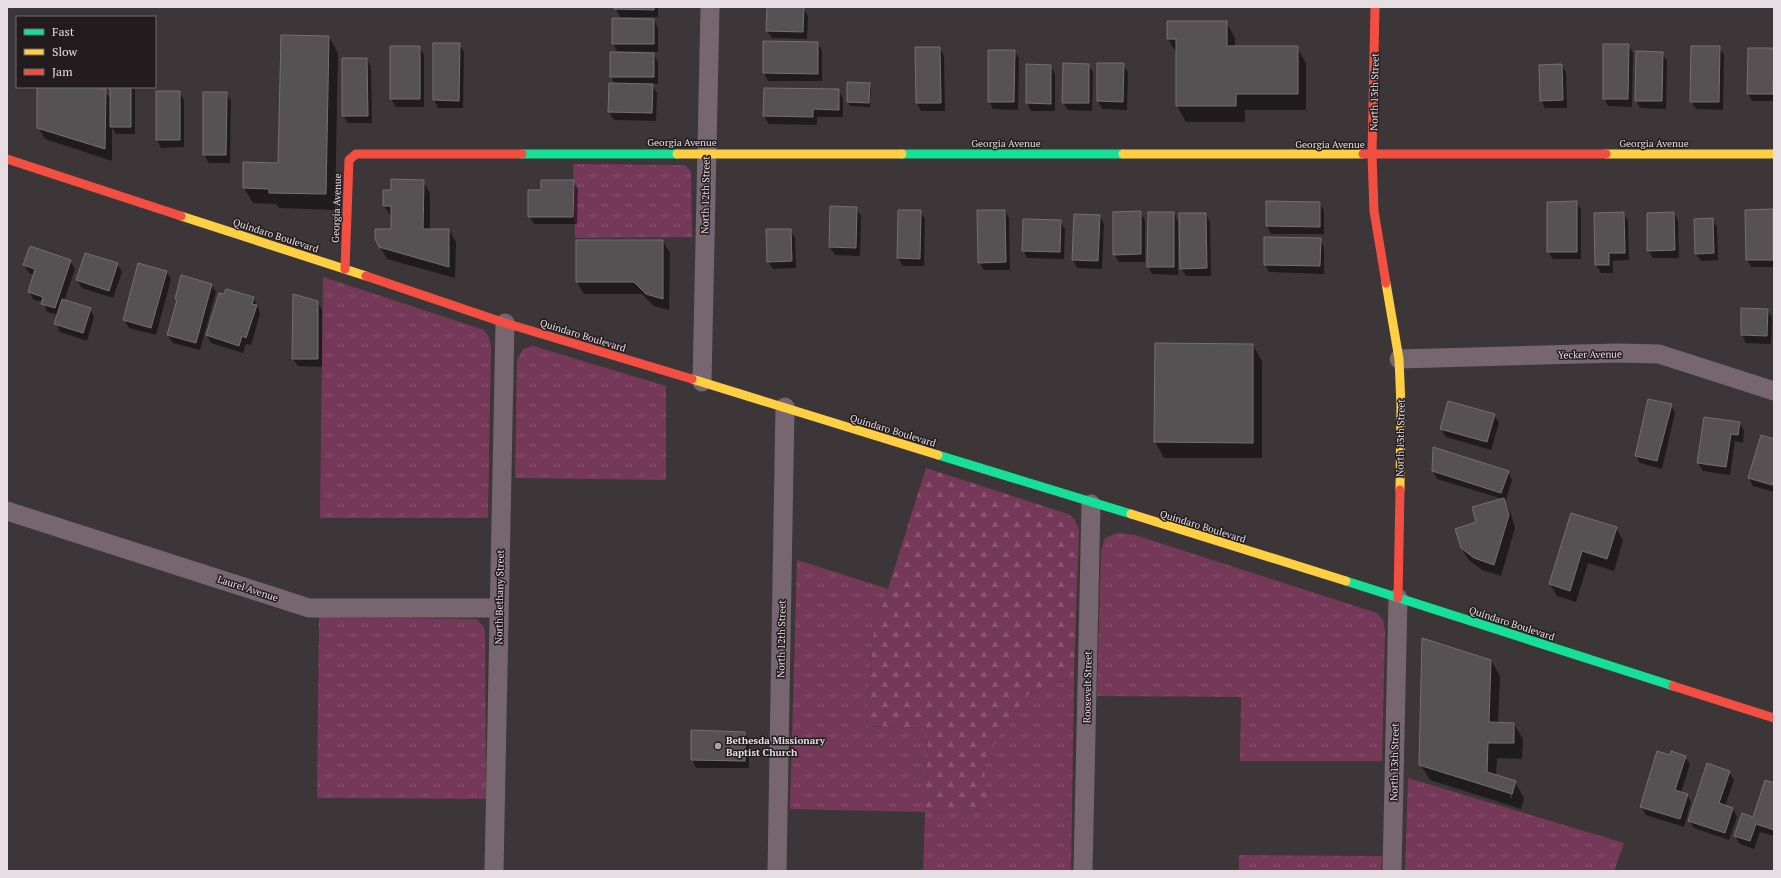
<svg xmlns="http://www.w3.org/2000/svg" width="1781" height="878" font-family="'PT Serif',serif">
	<defs>
		<pattern id="grass-tufts" width="24" height="20" patternUnits="userSpaceOnUse"><rect width="24" height="20" fill="#763859"/><path d="M3 7l-1-3M5 7V3M7 7l1-3M15 17l-1-3M17 17v-4M19 17l1-3" fill="none" stroke="#8a5471"/></pattern>
		<pattern id="forest-firs" width="22" height="20" patternUnits="userSpaceOnUse"><rect width="22" height="20" fill="#763859"/><path d="M5 1l3.5 6h-7zM16 11l3.5 6h-7z" fill="#8a5471"/></pattern>
	</defs>
	<rect width="100%" height="100%" fill="#3c3639"/>
	<path fill="url(#grass-tufts)" d="M573,164l112,1 6,6 1,66 -117,1z
		M323,277l161,53 5,7 2,10 -3,171h-168z
		M533,346l133,40v94l-151,-2 2,-118 6,-11z
		M1117,533l18,2 242,78 6,7 2,11 -3,130h-142l1,-64 -144,-1 4,-145 4,-13z
		M797,560l91,29 -14,38 -8,99 62,2 -3,84 63,-2 -6,-49 44,-65 48,-22 -3,197h-148l2,-59 -135,-3z
		M319,617l158,2 8,10 1,170 -169,-1z
		M1408,778l216,65 -10,28h-209z
		M1239,855l143,1 -1,15h-142z"/>
	<path fill="url(#forest-firs)" d="M926,468l142,46 6,5 5,11 -5,144 -48,22 -43,65 6,49 -64,2 3,-84 -62,-2 8,-99 14,-38z"/>
	<path fill="#0007" fill-rule="evenodd" d="M615,7h43v10h-38z
		M768,7l35,1 5,8 -1,23 -35,-1 -5,-7z
		M654,20l4,8v24l-41,-1 -4,-8z
		M1226,22l9,16v9h62l9,16v47h-61v12h-59l-9,-16v-52l-9,-15z
		M329,37l9,16 -3,157 -56,-2 -3,-4 -23,-1 -9,-15 35,-24z
		M818,43l4,8v30h-54l-4,-8z
		M434,44h25l5,8 -1,56h-25l-4,-8z
		M1629,45l4,8 -1,54 -24,-1 -4,-7z
		M419,47l5,8v52h-28l-5,-8z
		M1719,47l5,8 -1,55 -27,-1 -5,-8z
		M916,48h24l4,8 1,55h-24l-4,-8z
		M1773,49l1,52h-22l-4,-8z
		M1014,51l5,7 -1,52 -25,-1 -4,-8z
		M1662,53l5,8 -1,48 -26,-1 -4,-8z
		M654,54l4,8v22h-6l5,9 -1,28 -42,-1 -5,-8 6,-28 -4,-8z
		M367,59l4,8 1,56h-24l-5,-8z
		M1098,64h25l5,8 -1,38 -25,-1 -4,-8z
		M1089,65l4,8 -1,38 -24,-1 -5,-7z
		M1562,65l4,8 1,35h-22l-4,-8z
		M1051,66l4,8v37h-24l-4,-8z
		M848,83l21,1 2,3 -1,20 -20,-1 -2,-4z
		M38,87h61l2,3h4l6,10v-13h24v47h-19l-4,-6v33l-67,-22 -7,-12z
		M838,90l5,8v19h-26v8l-48,-1 -5,-8z
		M179,92l5,8v47l-23,1 -4,-8z
		M226,93l5,8 -1,62h-21l-5,-8z
		M423,181l7,12v37h19l7,12 -1,36 -68,-19 -11,-20 16,-9v-12l-8,-12v-15h8z
		M573,181l5,8 -1,35h-43l-5,-8 13,-25z
		M1576,202l5,8v49h-28l-5,-8z
		M1320,203l4,8v23h-53l-4,-8z
		M831,207l25,1 5,8 -1,40 -25,-1 -5,-8z
		M1773,210l1,3v54h-23l-4,-8z
		M920,211l5,8 -1,47h-21l-5,-8z
		M1005,211l4,7 1,52h-26l-5,-8z
		M1140,212l5,8v42h-26l-5,-8z
		M1174,213l4,8v54l-26,-1 -4,-8z
		M1624,213l4,8 1,39 -16,1v12h-12l-5,-8z
		M1674,213l4,8 1,37h-26l-5,-8z
		M1206,214l4,8 1,54h-25l-5,-8z
		M1100,216l4,8 -2,45 -25,-1 -4,-8z
		M1712,219l5,8 1,33 -17,1 -5,-7z
		M1060,221l5,8 -1,30 -37,-1 -4,-8z
		M790,230l5,8 1,30 -23,1 -5,-8z
		M1320,239l4,8v27l-55,-2 -4,-7z
		M663,241l7,12 -1,57 -15,-4 -12,-12h-58l-7,-12z
		M70,261l5,8 -11,32 26,8 4,8 -7,24 -27,-9 -4,-8 2,-9 -11,-3 -4,-10 -9,-2 -5,-8 6,-17 -6,-2 -5,-8z
		M117,264l5,8 -9,26 -31,-10 -5,-8z
		M166,271l5,8 -15,56 -27,-7 -5,-8z
		M211,284l5,8 -16,58 -27,-7 -5,-8 9,-33 -1,-3z
		M220,294l33,4 5,8 2,8 -9,31 -5,-1 -3,9 -32,-10 -4,-8z
		M318,302l4,8v57l-24,-1 -5,-7z
		M1742,309l26,1 4,8 -1,26 -25,-1 -4,-8z
		M1253,345l9,16v97h-98l-9,-16z
		M1671,405l4,8 -13,56 -22,-6 -4,-7z
		M1494,415l5,8 -8,27 -45,-13 -5,-8z
		M1740,423l4,8 -1,12 -8,-2 -5,34 -27,-4 -5,-8z
		M1774,440v52l-21,-6 -4,-8z
		M1433,471l75,1 4,8 -6,20h-2l6,11 5,17 -14,48 -19,-6 -13,-10 -8,-12 17,-25 25,-24 -66,-20z
		M1572,514l44,14 7,12 -9,31 -26,-8 -12,39 -19,-6 -7,-12z
		M1491,660l9,16 -2,47 16,1 9,15 -1,20 -25,-1 -1,18 19,6 9,16 -3,11 -91,-29 -10,-16zM1511,792h2l-2,7 -1,-1z
		M692,731l53,2 4,7v28h-53l-4,-8z
		M1670,756l15,1 5,7 -9,29 6,1 4,8 -7,25 -38,-12 -5,-8z
		M1729,772l5,8 -9,26 8,3 4,8 -8,23 -35,-12 -5,-8z
		M1774,784v52l-14,-4 -6,17 -14,-5 -5,-8 19,-18z"/>
	<path fill="#565254" stroke="#746f71" d="M614,7h40v3l-40,-1z
		M767,7h37l-1,25 -37,-1z
		M612,18l42,1v25h-42z
		M1167,21h60v25h71v48h-62v12h-60v-67h-9z
		M281,35l48,1 -3,158 -57,-1v-4l-26,-1v-26l35,1z
		M763,41l55,1v32l-55,-1z
		M433,43h27l-1,58 -26,-1z
		M1603,44h26l-1,55h-25z
		M390,46h30v53h-30z
		M1691,46h29l-1,56h-29z
		M915,47h25l1,56h-25z
		M1748,48h26l-1,46h-26z
		M988,50h27l-1,52h-26z
		M1636,51l27,1 -1,49h-27z
		M610,52l44,1v24h-44z
		M342,58h25l1,58h-26z
		M1063,63l26,1v39h-27z
		M1097,63h27l-1,39 -26,-1z
		M1026,64l25,1v39l-25,-1z
		M1562,64l1,36 -23,1 -1,-36z
		M847,82l23,1 -1,20 -22,-1z
		M609,83l44,1 -1,29 -44,-1z
		M37,87h62v2h7l-1,60 -68,-21z
		M110,87h21v40h-21z
		M764,88l75,1v21l-26,-1v8l-50,-1z
		M156,91h24v49h-24z
		M203,92h24l-1,63h-23z
		M391,179l33,1 -1,49h26v38l-70,-20 -4,-8v-10h16v-23h-8v-16h8z
		M541,180h33l-1,37h-45v-27h13z
		M1266,201l54,1v25l-54,-1z
		M1577,201v51h-30v-50z
		M830,206l27,1 -1,41 -27,-1z
		M1773,209v51h-27l-1,-50z
		M898,210h23l-1,49 -23,-1z
		M977,210h28l1,52 -28,1z
		M1141,211v43l-28,1v-43z
		M1148,212h26v55h-27z
		M1624,212l1,41h-16v12h-14l-1,-52z
		M1674,212l1,38 -28,1v-38z
		M1179,213h27l1,55 -27,1z
		M1074,214l26,1 -2,46 -26,-1z
		M1713,218l1,35 -19,1 -1,-35z
		M1023,219l38,1 -1,32 -38,-1z
		M766,229h25l1,32 -25,1z
		M1264,237l57,1 -1,28 -56,-1z
		M576,240h87v59l-17,-5 -12,-12h-58z
		M30,246l41,14 -16,48 -14,-4 2,-7 -15,-5 7,-23 -12,-4z
		M85,253l33,10 -9,28 -33,-11z
		M138,263l29,8 -16,57 -28,-8z
		M181,275l31,9 -16,59 -29,-8 10,-35 -2,-1z
		M226,289l28,8 -2,7 5,1 -11,33 -4,-2 -3,10 -33,-11 13,-42 5,1z
		M293,294l25,7v58h-26z
		M62,299l29,9 -8,25 -29,-9z
		M1741,308l27,1 -1,27 -26,-1z
		M1155,343l98,1v99l-99,-1z
		M1648,399l24,5 -15,57 -22,-5z
		M1448,401l47,13 -8,28 -47,-13z
		M1704,417l36,5 -2,13 -7,-1 -5,33 -29,-4z
		M1761,435l13,4v39l-2,7 -24,-7z
		M1433,447l76,24 -8,22 -69,-22z
		M1504,498l5,17 -15,50 -20,-7 -13,-10 -6,-19 21,-7 -4,-15z
		M1571,513l46,14 -10,32 -25,-8 -12,40 -21,-7z
		M1422,638l69,22 -2,62 25,1v20h-26l-1,29 29,9 -4,13 -93,-29z
		M691,730l54,2v29l-54,-1z
		M1657,751l13,4 1,-4 15,5 -11,34 13,4 -8,25 -40,-12z
		M1707,763l23,8 -11,32 14,5 -8,25 -37,-12z
		M1765,780l9,3v47l-18,-6 -6,17 -16,-5 8,-23 11,4z"/>
	<g fill="none" stroke-linecap="round" stroke-linejoin="round">
		<path stroke="#77666f" stroke-width="19" d="M1399,359l218,-6 42,1 115,37
			M702,382l8,-375
			M7,511l302,97h190
			M494,871l11,-548
			M777,871l8,-464
			M1083,871l8,-367
			M1392,871l6,-273"/>
		<path stroke="#16e098" stroke-width="9" d="M522,154h155
			M902,154h221
			M938,455l193,59
			M1346,581l327,105"/>
		<path stroke="#ffcf43" stroke-width="9" d="M677,154h225
			M1123,154h240
			M1606,154h168
			M181,216l185,60
			M1386,283l13,76 2,47 -1,84
			M692,379l246,76
			M1131,514l215,67"/>
		<path stroke="#f24e42" stroke-width="9" d="M1375,7l-3,148 2,56 12,72
			M1363,154h243
			M7,159l174,57
			M345,269l4,-109 7,-6h166
			M366,276l139,47 187,56
			M1398,598l2,-108
			M1673,686l101,32"/>
	</g>
	<circle fill="#aaa3a7" stroke="#221c1f" stroke-width="1.5" cx="718" cy="746" r="4"/>
	<g text-anchor="middle" stroke-width="3" stroke-linejoin="round" paint-order="stroke">
		<g font-size="10" fill="#e6dee2" stroke="#221c1f">
			<text transform="translate(1374 92) rotate(-89)" y="4">North 13th Street</text>
			<text x="682" y="146">Georgia Avenue</text>
			<text x="1006" y="147">Georgia Avenue</text>
			<text x="1654" y="147">Georgia Avenue</text>
			<text x="1330" y="148">Georgia Avenue</text>
			<text transform="translate(705 195) rotate(-89)" y="4">North 12th Street</text>
			<text transform="translate(336 208) rotate(-88)" y="4">Georgia Avenue</text>
			<text transform="translate(276 235) rotate(18)" y="4">Quindaro Boulevard</text>
			<text transform="translate(583 335) rotate(17)" y="4">Quindaro Boulevard</text>
			<text transform="translate(1590 354) rotate(-1)" y="4">Yecker Avenue</text>
			<text transform="translate(893 430) rotate(17)" y="4">Quindaro Boulevard</text>
			<text transform="translate(1400 438) rotate(-89)" y="4">North 13th Street</text>
			<text transform="translate(1203 526) rotate(17)" y="4">Quindaro Boulevard</text>
			<text transform="translate(248 588) rotate(18)" y="4">Laurel Avenue</text>
			<text transform="translate(499 597) rotate(-89)" y="4">North Bethany Street</text>
			<text transform="translate(1512 623) rotate(18)" y="4">Quindaro Boulevard</text>
			<text transform="translate(781 639) rotate(-89)" y="4">North 12th Street</text>
			<text transform="translate(1087 687) rotate(-89)" y="4">Roosevelt Street</text>
			<text transform="translate(1394 762) rotate(-89)" y="4">North 13th Street</text>
		</g>
		<g font-size="10" font-weight="bold" fill="#e6dee2" stroke="#221c1f" text-anchor="start">
			<text x="726" y="744">Bethesda Missionary<tspan x="726" dy="12">Baptist Church</tspan></text>
		</g>
	</g>
	<rect width="1781" height="878" fill="none" stroke="#e6dee2" stroke-width="16"/>
	<rect x="16" y="16" width="140" height="72" fill="#221c1f" stroke="#706a6d"/>
	<rect x="24" y="29" width="20" height="6" fill="#16e098" stroke="#706a6d"/>
	<text x="52" y="36" font-size="12" fill="#e6dee2">Fast</text>
	<rect x="24" y="49" width="20" height="6" fill="#ffcf43" stroke="#706a6d"/>
	<text x="52" y="56" font-size="12" fill="#e6dee2">Slow</text>
	<rect x="24" y="69" width="20" height="6" fill="#f24e42" stroke="#706a6d"/>
	<text x="52" y="76" font-size="12" fill="#e6dee2">Jam</text>
</svg>
